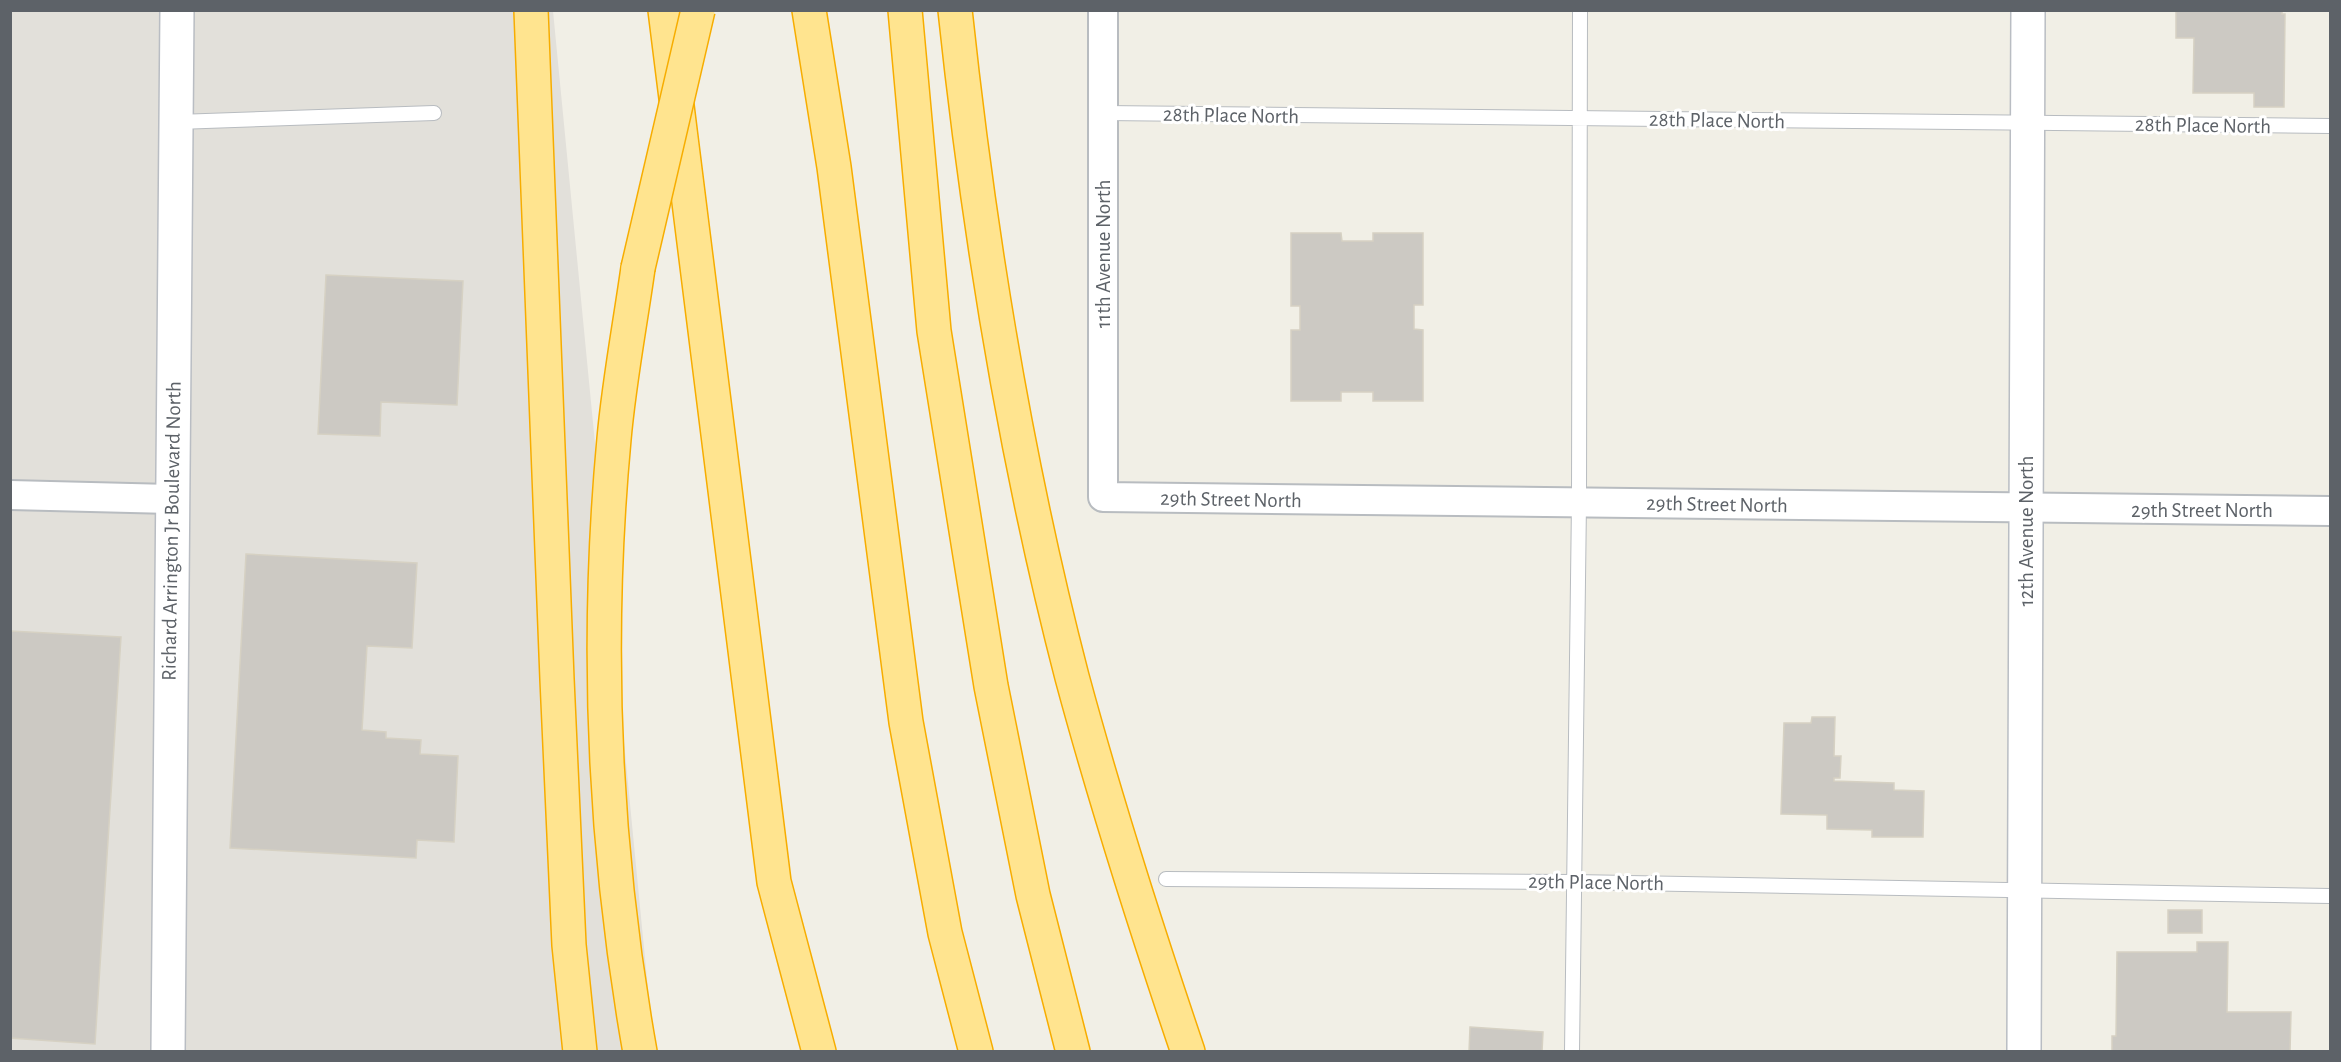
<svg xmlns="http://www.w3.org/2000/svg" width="2341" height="1062" font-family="'Alegreya Sans',sans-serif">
	<rect width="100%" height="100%" fill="#f1efe6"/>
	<path fill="#e2e0da" d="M10,11h543l101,1040h-643z"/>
	<path fill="#ccc9c3" stroke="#d6d1c3" stroke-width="1.5" d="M2176,10h106v4h3l-1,93h-30v-14h-61l1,-55h-18z
		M1291,233h50l1,8h31v-8h50v72h-9v24l9,1v71h-50v-9h-32v9h-50v-71h9v-24h-9z
		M326,275l137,6 -6,124 -76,-3 -1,34 -62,-2z
		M246,554l171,9 -5,85 -45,-2 -5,84 24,2v6l35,2 -1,14 38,2 -4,86 -37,-2 -1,18 -186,-10z
		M10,631l111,6 -26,407 -85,-6z
		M1812,717h23l-1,39h7l-1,22h-6v3l60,2v7l30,1 -1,46h-51v-7l-45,-1v-14l-46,-1 3,-91h27z
		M2168,910h34v23h-34z
		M2197,942h31l-1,70h64l-1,40h-178v-16h4l1,-84h80z
		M1470,1027l73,5 -1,20h-73z"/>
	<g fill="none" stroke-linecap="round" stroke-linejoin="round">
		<defs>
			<path id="lane" d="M1104,113l1226,13
				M177,122l257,-9
				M1166,879l408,3 756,14
				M1572,1052l7,-550 1,-492"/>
			<path id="street" d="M1103,10v487l1227,14
				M10,495l161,4"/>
			<path id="secondary" d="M168,1052l9,-1042
				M2024,1052l4,-1042"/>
			<path id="highway" d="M531,10l26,669 12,266 11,107
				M665,10l109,872 45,170
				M809,10l25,157 72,555 39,211 31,119
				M905,10l29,321 57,355 42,209 40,157
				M955,10c24,225 60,448 117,667 34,126 74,251 116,375
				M638,268c-8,57 -19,114 -24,171 -19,204 -10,411 26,613"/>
		</defs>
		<use href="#lane" stroke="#b8bcc0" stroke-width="16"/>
		<use href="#street" stroke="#b8bcc0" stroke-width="32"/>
		<use href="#secondary" stroke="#b9bdc3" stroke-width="36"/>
		<use href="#highway" stroke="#f7ad00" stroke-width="36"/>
		<use href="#lane" stroke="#fff" stroke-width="14"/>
		<use href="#street" stroke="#fff" stroke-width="28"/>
		<use href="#secondary" stroke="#fff" stroke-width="33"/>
		<use href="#highway" stroke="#ffe48f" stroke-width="33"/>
		<defs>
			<path id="highway-bridge" d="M638,268l60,-258"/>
		</defs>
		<use href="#highway-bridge" stroke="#f7ad00" stroke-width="36" stroke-linecap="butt"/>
		<use href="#highway-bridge" stroke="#ffe48f" stroke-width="33"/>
	</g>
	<g text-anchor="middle" stroke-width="6" stroke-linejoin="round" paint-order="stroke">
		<g font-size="21" fill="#5d6268" stroke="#fff">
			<text transform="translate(1231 115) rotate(1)" y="7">28th Place North</text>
			<text transform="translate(1717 120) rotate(1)" y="7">28th Place North</text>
			<text transform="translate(2203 125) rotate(1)" y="7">28th Place North</text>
			<text transform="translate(1103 254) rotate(-90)" y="7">11th Avenue North</text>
			<text transform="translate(1231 499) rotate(1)" y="7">29th Street North</text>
			<text transform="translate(1717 504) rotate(1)" y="7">29th Street North</text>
			<text x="2202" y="517">29th Street North</text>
			<text transform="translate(171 531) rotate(-89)" y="7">Richard Arrington Jr Boulevard North</text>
			<text transform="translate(2026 531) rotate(-90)" y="7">12th Avenue North</text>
			<text transform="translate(1596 882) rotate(1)" y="7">29th Place North</text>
		</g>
	</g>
	<rect width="2341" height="1062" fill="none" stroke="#5d6268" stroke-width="24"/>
</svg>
